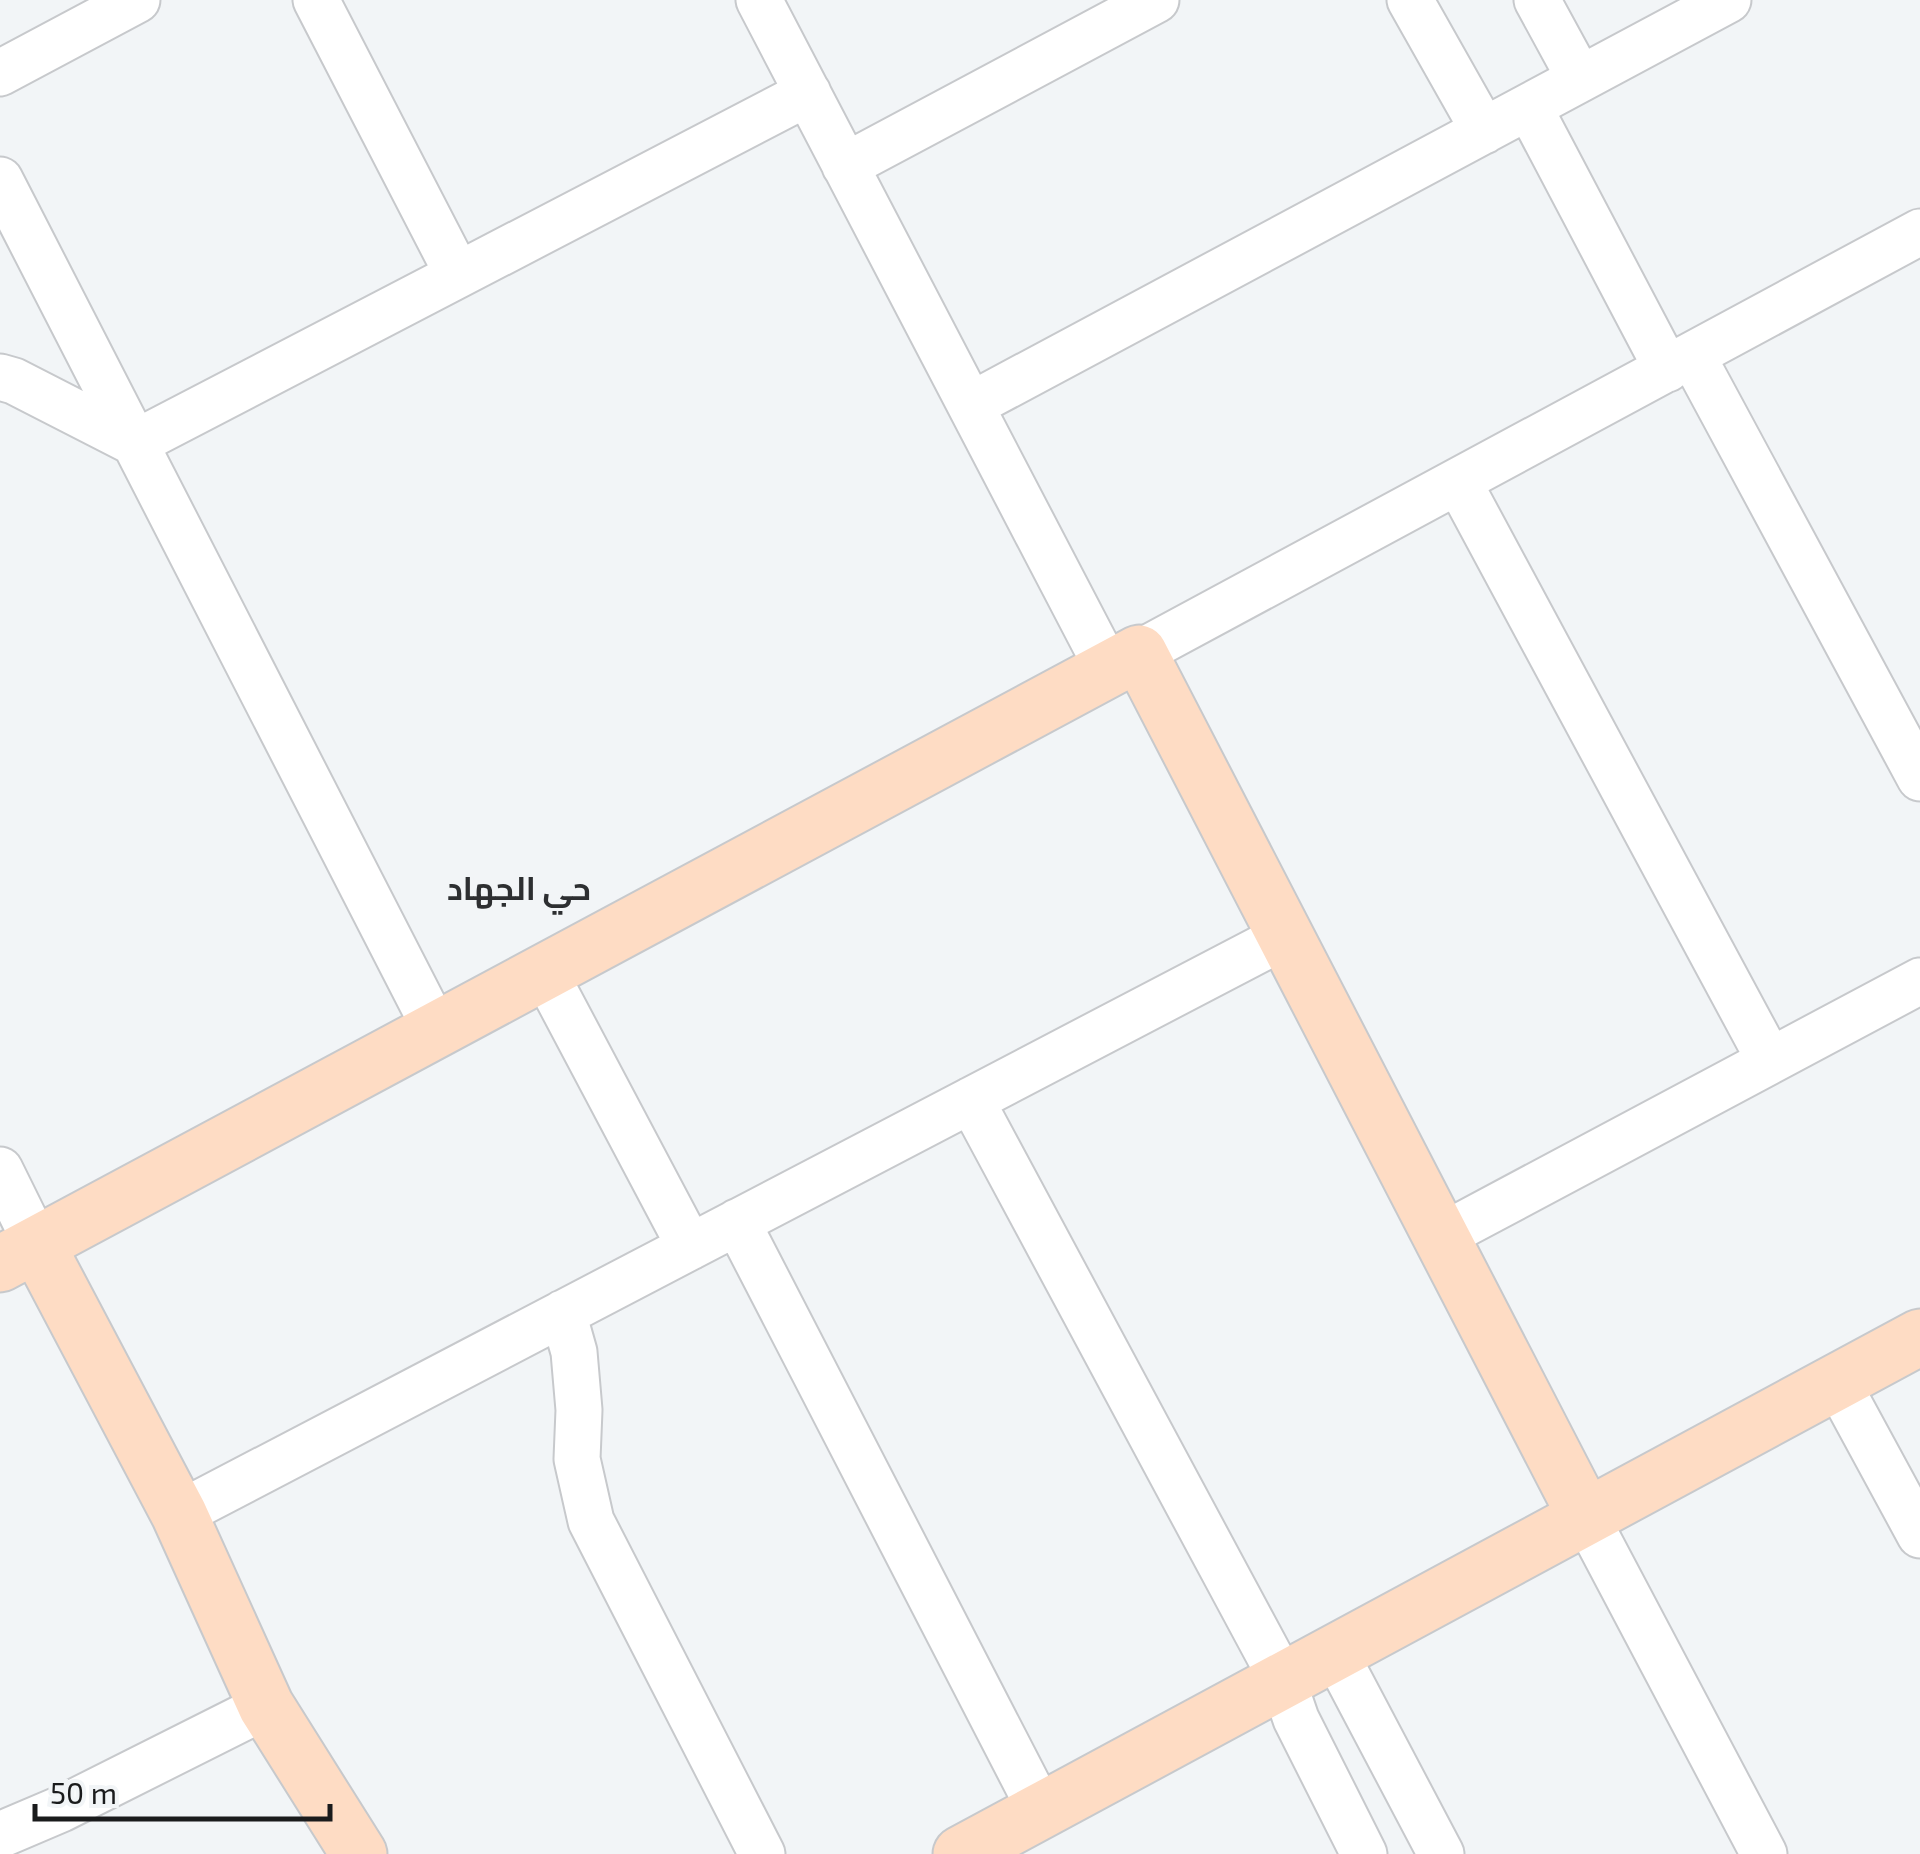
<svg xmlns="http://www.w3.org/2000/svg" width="1920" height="1854" font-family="'Exo 2',Cairo,sans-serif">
	<rect width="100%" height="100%" fill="#f2f5f7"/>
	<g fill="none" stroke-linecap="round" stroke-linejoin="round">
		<defs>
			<path id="street" d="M316,0l142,275
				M759,0l349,669
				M1410,0l74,131
				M1537,0l43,79
				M0,73l137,-73
				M1529,107l138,262
				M845,166l311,-166
				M0,180l437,852
				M1692,355l228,423
				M0,377l14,4 121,62 673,-350
				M971,405l757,-405
				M1458,481l312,580
				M1139,653l781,-421
				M545,973l145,274
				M971,1100l312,581 13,38 68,135
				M0,1170l37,75
				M737,1222l304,589
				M1440,1237l480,-256
				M563,1313l11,39 5,58 -2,49 14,62 171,333
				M1837,1382l83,153
				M179,1514l1106,-578
				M1586,1517l178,337
				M1335,1653l106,201
				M0,1835l61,-26 205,-103"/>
			<path id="secondary" d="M37,1245l142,269 87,192 93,148
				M0,1264l1139,-611 447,864
				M961,1854l959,-517"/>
		</defs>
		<use href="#street" stroke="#c7c9cc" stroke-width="49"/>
		<use href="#secondary" stroke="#c7c9cc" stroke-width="59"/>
		<use href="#street" stroke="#fff" stroke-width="45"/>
		<use href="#secondary" stroke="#fedcc4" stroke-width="55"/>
	</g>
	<g text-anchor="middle" stroke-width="8" stroke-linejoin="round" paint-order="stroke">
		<g font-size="32" font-weight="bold" fill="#2d2f31" stroke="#f2f5f7">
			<text x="519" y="900">حي الجهاد</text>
		</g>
	</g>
	<path d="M35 1804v15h295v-15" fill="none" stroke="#1a1b1c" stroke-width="5"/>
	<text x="50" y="1804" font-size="30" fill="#1a1b1c" stroke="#f2f5f7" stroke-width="8" paint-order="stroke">50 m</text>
</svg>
